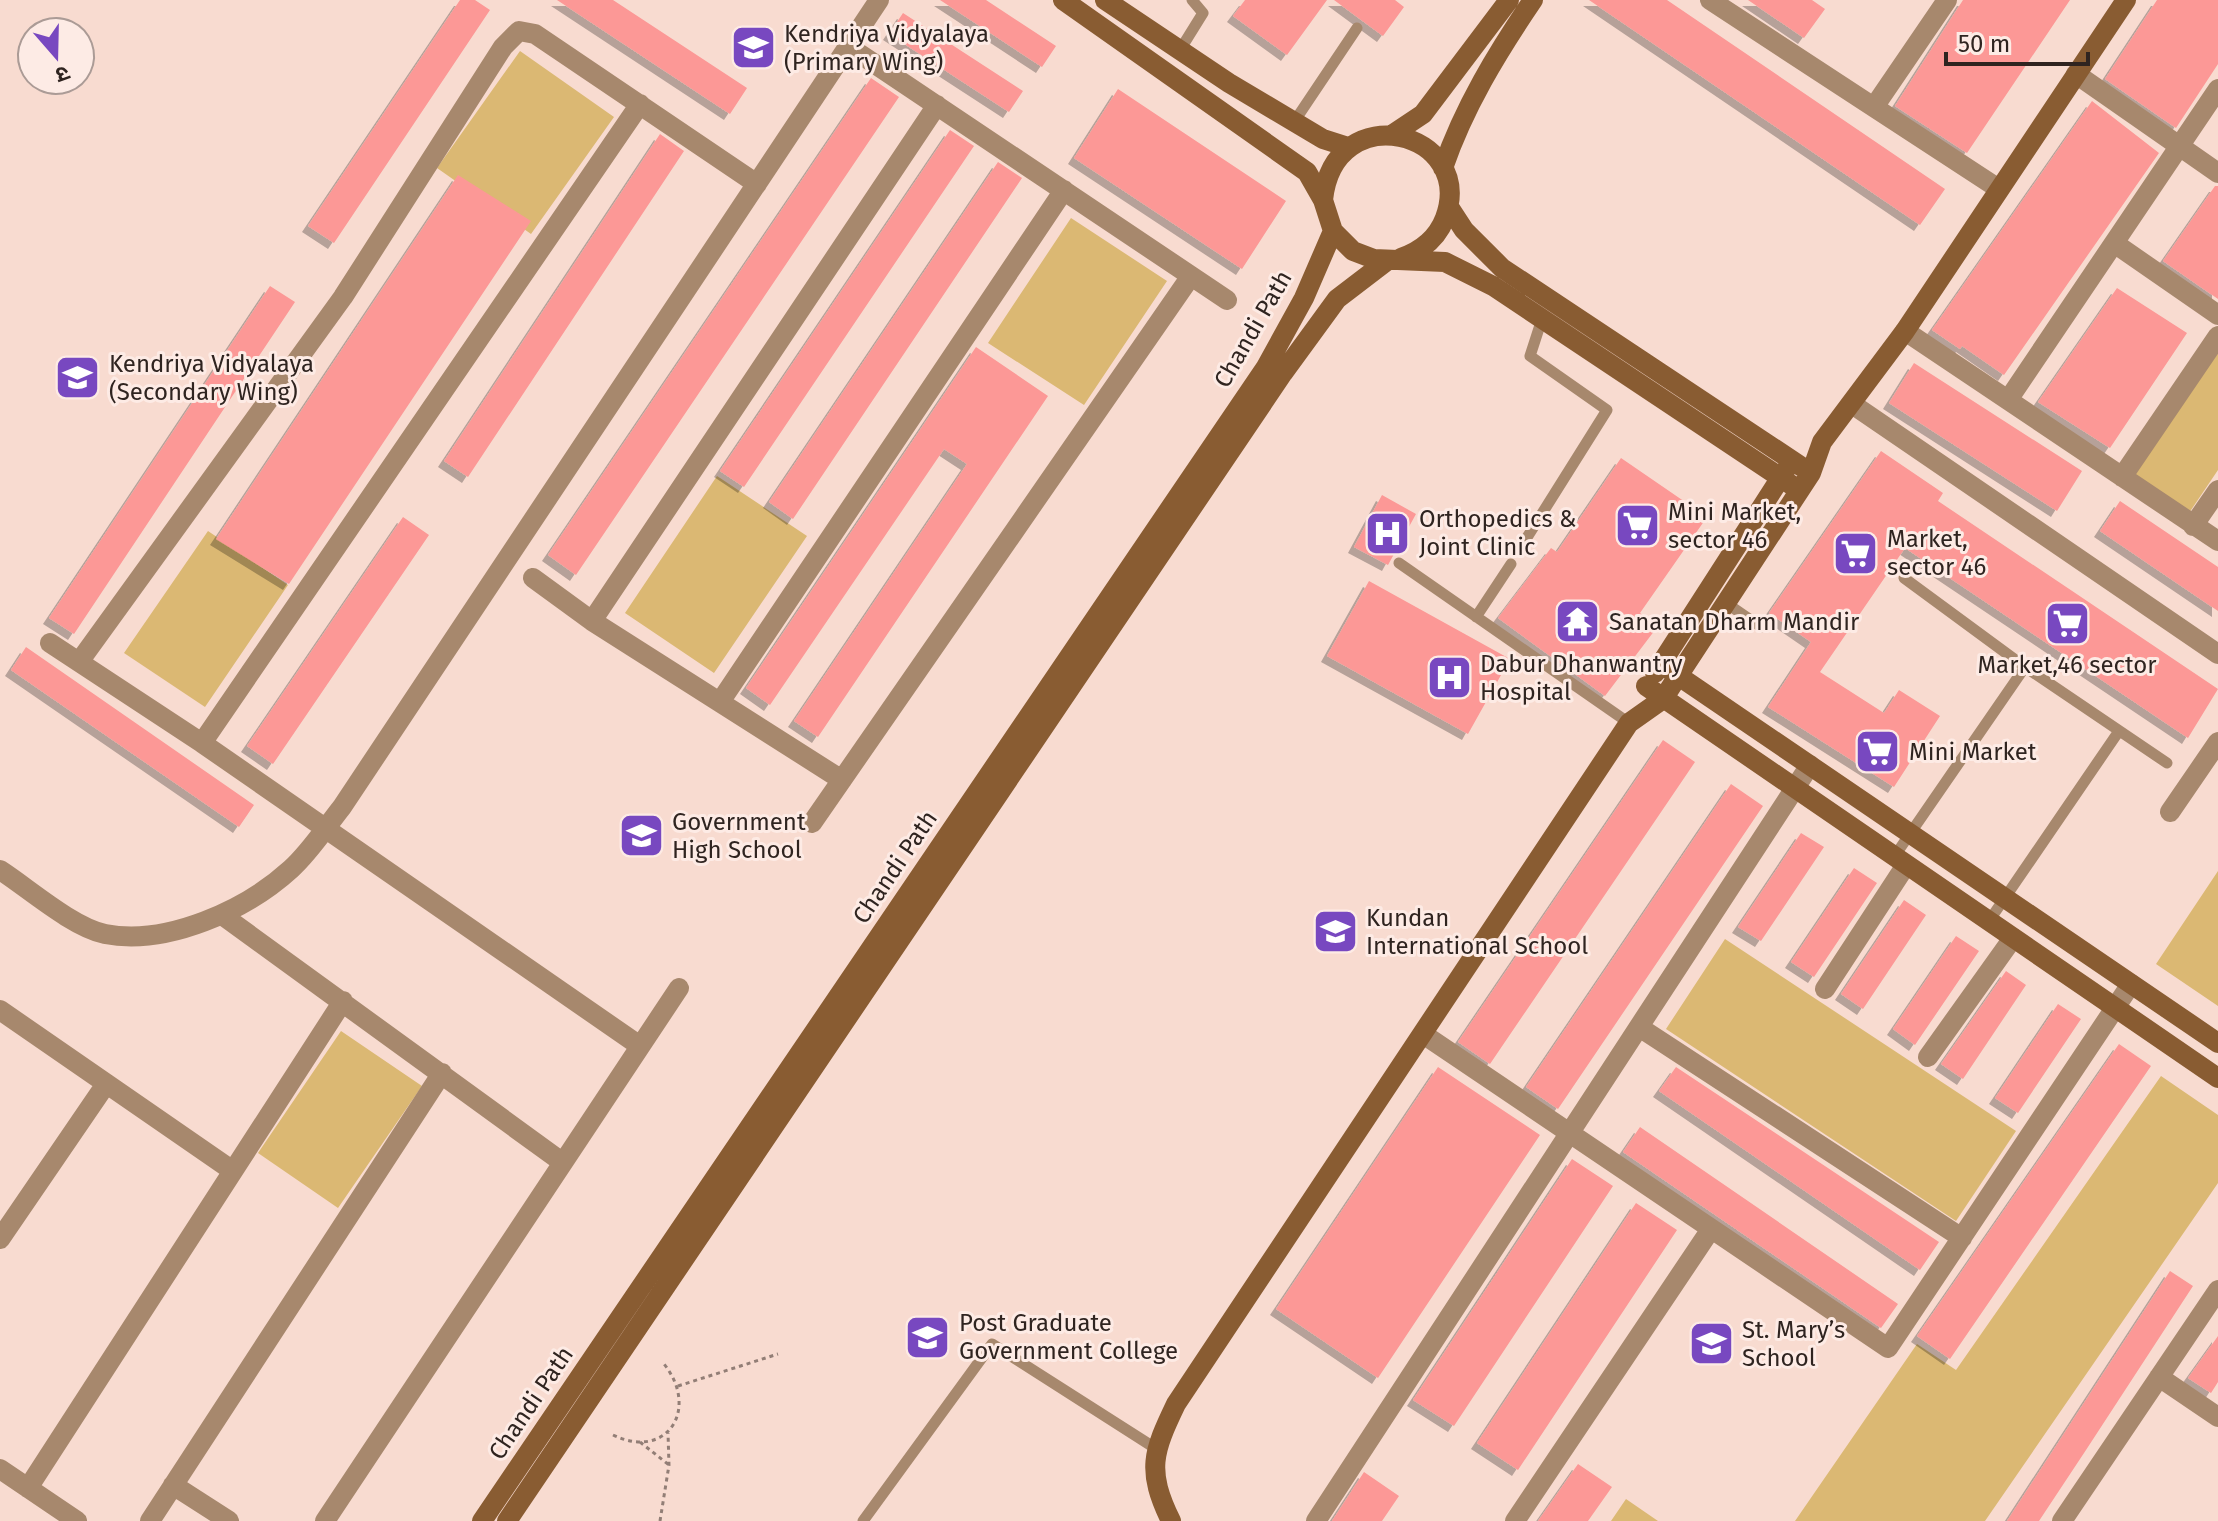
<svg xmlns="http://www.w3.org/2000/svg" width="2218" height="1521" font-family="'Fira Sans','Noto Sans Devanagari',sans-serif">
	<defs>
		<filter id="shadow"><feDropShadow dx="-6" dy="6" stdDeviation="0" flood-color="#0004"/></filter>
	</defs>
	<rect width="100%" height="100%" fill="#f8dbd0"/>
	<path fill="#dbb873" d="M520,51l94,66 -83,117 -94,-66z
		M1071,218l96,63 -83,124 -96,-62z
		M2218,349v121l-29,43 -56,-37z
		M717,476l90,60 -93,137 -89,-60z
		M208,531l80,54 -83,122 -81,-54z
		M2218,871v135l-62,-42z
		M1725,939l291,192 -60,90 -290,-192z
		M341,1031l81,55 -84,122 -80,-55z
		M2161,1076l57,39v68l-233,338h-190l122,-177 39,26z
		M1626,1499l32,22h-47z"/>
	<path fill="#fc9896" filter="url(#shadow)" d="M460,0h15l15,10 -156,233 -26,-17z
		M557,0h56l134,88 -17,26z
		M940,0h46l70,46 -14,21z
		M1245,0h82l-40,55 -54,-39z
		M1334,0h61l9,7 -21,29z
		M1589,0h78l278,189 -25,36z
		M1748,0h64l13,9 -21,29z
		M1963,0h107l-103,153 -72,-47z
		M2157,0h61v64l-42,64 -71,-49z
		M903,13l120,78 -14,21 -120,-78z
		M871,78l28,19 -323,478 -28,-20z
		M1118,89l168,112 -44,68 -168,-111z
		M2092,101l67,52 -155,222 -42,-29 -2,3 -28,-19z
		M950,130l24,16 -230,341 -24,-16z
		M660,134l24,17 -216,326 -24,-16z
		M998,162l24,16 -229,341 -24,-17z
		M458,175l73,46 -242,363 -73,-45z
		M2215,186h3v113l-55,-38z
		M270,286l25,16 -221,332 -25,-16z
		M2117,288l70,45 -77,115 -72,-46z
		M976,347l72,49 -230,341 -24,-16 173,-257 -23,-15 -174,256 -24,-17z
		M1914,363l168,108 -25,40 -168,-108z
		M1881,451l62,42 -5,8 280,188 -30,49 -283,-190 -85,124 64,41 15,-23 41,26 -46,71 -126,-80 43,-65 -42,-29z
		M1621,458l86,59 -67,96 18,13 -53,70 -107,-78 53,-70 6,4z
		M1382,495l34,19 -28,51 -34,-18z
		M2120,501l98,66v44l-118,-80z
		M403,517l26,18 -156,229 -26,-18z
		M1369,581l141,78 -42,75 -141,-78z
		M26,647l228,158 -15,22 -228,-157z
		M1663,740l32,22 -205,302 -32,-22z
		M1731,784l32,22 -205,303 -32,-22z
		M1801,833l23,14 -63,94 -23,-14z
		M1854,868l23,15 -63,94 -23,-15z
		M1904,900l22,15 -63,94 -22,-15z
		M1956,936l23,15 -64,94 -22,-16z
		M2006,971l20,14 -63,94 -22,-15z
		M2058,1004l23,15 -63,94 -23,-15z
		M2119,1044l32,22 -201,293 -33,-23z
		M1438,1067l102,68 -162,243 -102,-69z
		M1676,1067l263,175 -19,28 -261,-179z
		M1640,1127l258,177 -17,24 -258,-176z
		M1572,1159l41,27 -159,240 -41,-26z
		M1636,1203l41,27 -159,240 -41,-27z
		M2170,1271l23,15 -107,164 -47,71h-32z
		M2218,1336v46l-7,11 -23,-15z
		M1578,1464l34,23 -24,34h-50z
		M1364,1472l35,24 -17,25h-50z"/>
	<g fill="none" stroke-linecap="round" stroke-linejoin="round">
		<path stroke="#927e76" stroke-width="3" stroke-dasharray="4 4" stroke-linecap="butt" d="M678,1386l100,-32
			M613,1435c54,26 87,-26 51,-71
			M640,1442l29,23
			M660,1521l9,-56 -1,-32"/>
		<path stroke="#a7886d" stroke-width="11" d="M1180,50l23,-37 -11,-13
			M1294,122l63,-94
			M1526,539l81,-129 -77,-54 12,-37
			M1399,563l230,160
			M1904,578l121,89 142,96
			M1726,603l35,24
			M1476,617l35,-53
			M1894,857l131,-190
			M1989,921l130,-190
			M863,1521l129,-177 163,104"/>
		<path stroke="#a7886d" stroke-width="20" d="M1710,0l289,189
			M848,46l379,254
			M2076,74l142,99
			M1874,107l73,-107
			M2114,243l104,72
			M1905,331l313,210
			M2008,400l210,-311
			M1852,404l366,250
			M2122,477l96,-141
			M2193,526l25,-36
			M533,578l59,43 250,159
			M592,621l345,-516
			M50,643l152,100 438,303
			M79,662l264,-365 160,-250 16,-16 16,3 222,150
			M720,702l344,-512
			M202,743l438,-639
			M2170,812l48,-70
			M812,823l379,-547
			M0,870c28,18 72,57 105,64 62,12 141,-24 186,-65 19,-17 35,-42 51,-62l537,-807
			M222,915l340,247
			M1825,989l81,-124
			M0,1010l233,161
			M1639,1027l323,211
			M1423,1034l465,314 243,-364
			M1928,1057l85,-119
			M0,1239l106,-155
			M2159,1377l59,40
			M0,1469l77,52
			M173,1485l56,36
			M28,1488l315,-487
			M150,1521l292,-448
			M325,1521l354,-533
			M1316,1521l494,-756
			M1515,1521l196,-292
			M2062,1521l156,-231"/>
		<path stroke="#895c32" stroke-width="20" d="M1063,0l244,172 16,28 10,31 20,20 21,8 71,3 48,24 306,204
			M1105,0l124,83 94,56 25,8
			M1393,134l30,-20 86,-114
			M1443,168c21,-61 54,-115 90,-168
			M1323,200c11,-105 154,-69 122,18 -8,21 -24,33 -44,40
			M1449,207l15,23 38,38 309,205
			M1661,664l557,379
			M1655,673l130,-202
			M1646,686l572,392
			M482,1521l784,-1154 38,-69 29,-67
			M507,1521l776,-1148 54,-74 51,-39
			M1171,1521c-25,-51 -18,-69 5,-117l453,-681 34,-24 148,-226 11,-31 83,-111 221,-331"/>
	</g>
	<defs>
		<symbol id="school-square" viewBox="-11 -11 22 22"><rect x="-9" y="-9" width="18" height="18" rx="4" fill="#7848c0" stroke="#fdebe5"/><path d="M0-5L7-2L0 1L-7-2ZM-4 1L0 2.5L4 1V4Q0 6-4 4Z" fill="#fff"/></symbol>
		<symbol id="supermarket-square" viewBox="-11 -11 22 22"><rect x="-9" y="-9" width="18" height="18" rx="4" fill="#7848c0" stroke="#fdebe5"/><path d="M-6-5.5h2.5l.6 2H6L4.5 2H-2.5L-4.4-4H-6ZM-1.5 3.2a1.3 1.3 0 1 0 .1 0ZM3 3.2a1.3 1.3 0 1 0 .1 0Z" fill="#fff"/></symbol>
		<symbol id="hospital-square" viewBox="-11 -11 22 22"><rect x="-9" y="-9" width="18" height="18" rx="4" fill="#7848c0" stroke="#fdebe5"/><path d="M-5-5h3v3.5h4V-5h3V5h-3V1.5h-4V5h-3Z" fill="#fff"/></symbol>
		<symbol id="temple-square" viewBox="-11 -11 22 22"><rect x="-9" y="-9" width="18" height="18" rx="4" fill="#7848c0" stroke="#fdebe5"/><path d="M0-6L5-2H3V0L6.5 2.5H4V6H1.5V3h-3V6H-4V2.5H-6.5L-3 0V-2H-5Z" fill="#fff"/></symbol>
		<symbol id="university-square" viewBox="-11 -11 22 22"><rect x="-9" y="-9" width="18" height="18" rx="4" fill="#7848c0" stroke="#fdebe5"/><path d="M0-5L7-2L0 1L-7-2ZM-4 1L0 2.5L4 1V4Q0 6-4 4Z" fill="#fff"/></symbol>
	</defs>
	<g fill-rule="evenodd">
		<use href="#school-square" x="728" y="22" width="51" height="51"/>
		<use href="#school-square" x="52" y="352" width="51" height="51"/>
		<use href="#supermarket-square" x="1612" y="500" width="51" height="51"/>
		<use href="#hospital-square" x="1362" y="508" width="51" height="51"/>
		<use href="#supermarket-square" x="1830" y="528" width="51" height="51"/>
		<use href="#temple-square" x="1552" y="596" width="51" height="51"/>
		<use href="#supermarket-square" x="2042" y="598" width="51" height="51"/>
		<use href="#hospital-square" x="1424" y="652" width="51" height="51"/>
		<use href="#supermarket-square" x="1852" y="726" width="51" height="51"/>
		<use href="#school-square" x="616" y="810" width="51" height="51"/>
		<use href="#school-square" x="1310" y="906" width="51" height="51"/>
		<use href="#university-square" x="902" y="1312" width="51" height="51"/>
		<use href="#school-square" x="1686" y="1318" width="51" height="51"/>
	</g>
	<g text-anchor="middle" stroke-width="6" stroke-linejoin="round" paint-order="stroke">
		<g font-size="24" fill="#2f2420" stroke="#fdebe5" text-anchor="start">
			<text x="784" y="42">Kendriya Vidyalaya<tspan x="784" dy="28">(Primary Wing)</tspan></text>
			<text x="109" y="372">Kendriya Vidyalaya<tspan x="109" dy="28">(Secondary Wing)</tspan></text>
			<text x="1668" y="520">Mini Market,<tspan x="1668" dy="28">sector 46</tspan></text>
			<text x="1419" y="527">Orthopedics &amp;<tspan x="1419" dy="28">Joint Clinic</tspan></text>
			<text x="1887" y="547">Market,<tspan x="1887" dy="28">sector 46</tspan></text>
			<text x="1609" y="630">Sanatan Dharm Mandir</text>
			<text x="1480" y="672">Dabur Dhanwantry<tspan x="1480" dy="28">Hospital</tspan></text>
			<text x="2067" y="673" text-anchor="middle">Market,46 sector</text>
			<text x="1909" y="760">Mini Market</text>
			<text x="672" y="830">Government<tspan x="672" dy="28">High School</tspan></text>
			<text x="1366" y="926">Kundan<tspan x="1366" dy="28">International School</tspan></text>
			<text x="959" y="1331">Post Graduate<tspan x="959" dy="28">Government College</tspan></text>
			<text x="1742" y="1338">St. Mary’s<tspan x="1742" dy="28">School</tspan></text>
		</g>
		<g font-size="24" fill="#2f2420" stroke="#fdebe5">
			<text transform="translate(1253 329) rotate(-60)" y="8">Chandi Path</text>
			<text transform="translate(895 867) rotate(-56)" y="8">Chandi Path</text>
			<text transform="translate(531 1403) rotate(-56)" y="8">Chandi Path</text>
		</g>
	</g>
	<g transform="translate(56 56) rotate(160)"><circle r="38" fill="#fdebe5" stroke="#ab9b96" stroke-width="2"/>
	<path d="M0-6L14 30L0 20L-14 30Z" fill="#7848c0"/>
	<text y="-12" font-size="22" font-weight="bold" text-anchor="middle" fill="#2f2420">उ</text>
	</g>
	<path d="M1946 52v12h142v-12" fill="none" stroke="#2f2420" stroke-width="4"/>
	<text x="1958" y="52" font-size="24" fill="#2f2420" stroke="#fdebe5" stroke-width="6" paint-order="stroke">50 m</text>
</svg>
